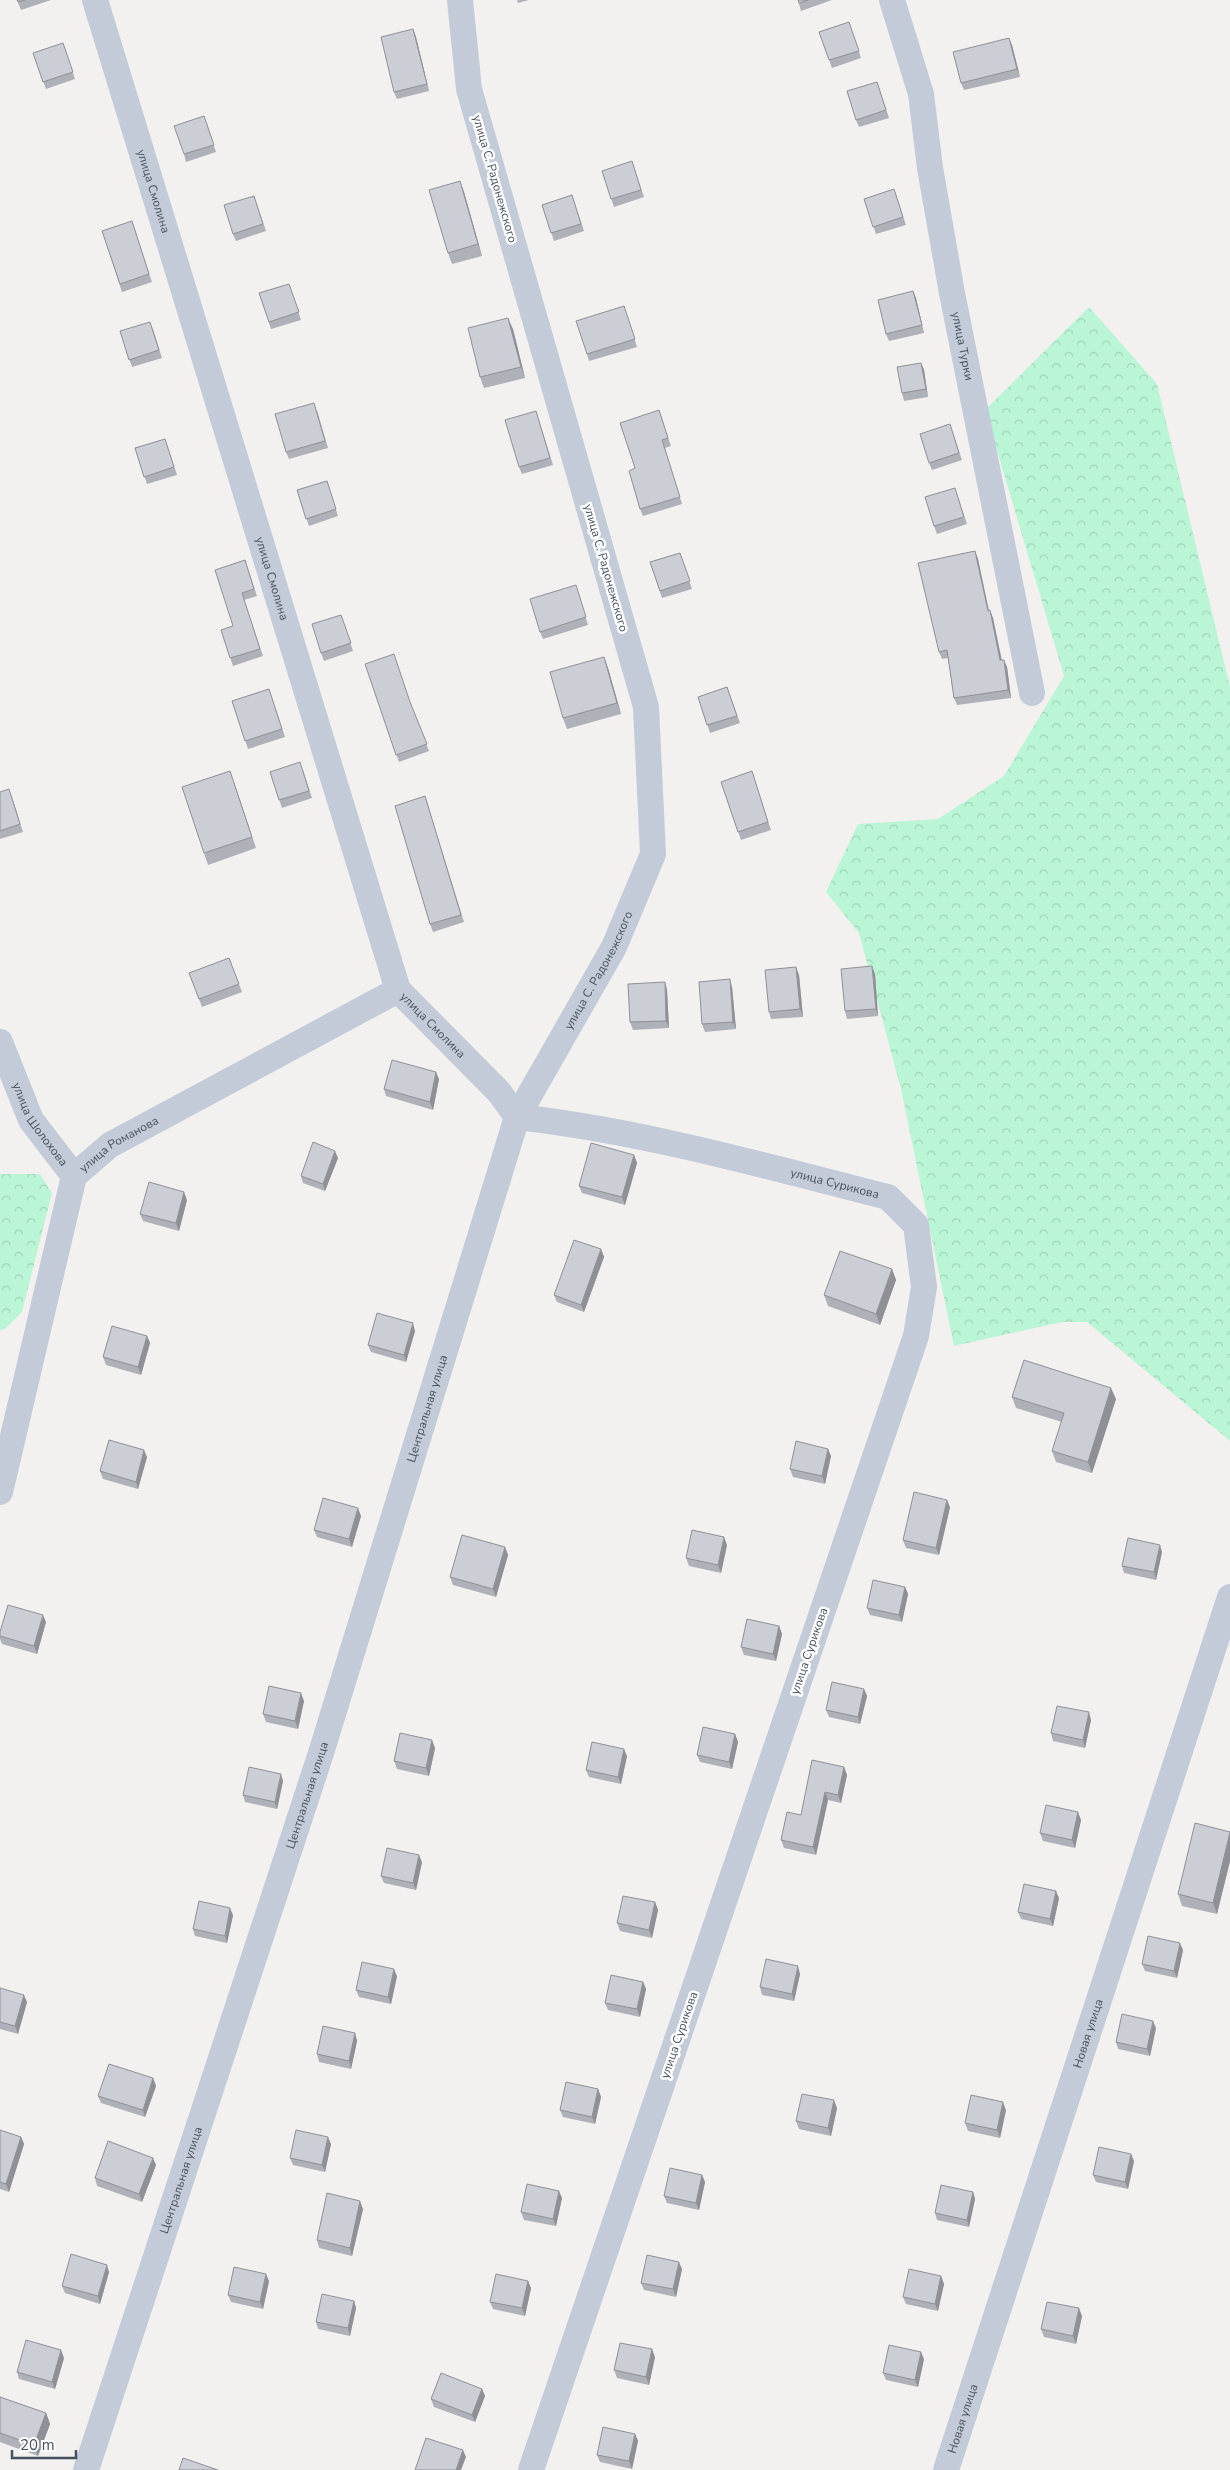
<svg xmlns="http://www.w3.org/2000/svg" width="1230" height="2470" font-family="'Nunito Sans',sans-serif">
	<defs>
		<pattern id="forest-crowns" width="20" height="18" patternUnits="userSpaceOnUse" patternTransform="scale(1.25)"><rect width="20" height="18" fill="#baf5d6"/><path d="M2 6a3 3 0 1 1 6 0M12 15a3 3 0 1 1 6 0" fill="none" stroke="#a1d4ba"/></pattern>
	</defs>
	<rect width="100%" height="100%" fill="#f3f0f0"/>
	<path fill="url(#forest-crowns)" d="M1089,307l68,77 73,303v754l-143,-119h-25l-108,24 -53,-257 -42,-156 -33,-41 32,-68 80,-5 66,-43 60,-100 -79,-266z
		M0,1174h40l12,19 -30,119 -17,17 -5,1z"/>
	<g fill="none" stroke-linecap="round" stroke-linejoin="round">
		<g stroke="#c2cbd7" stroke-width="26">
			<path id="s1" d="M95,0l303,990 101,102 18,25"/>
			<path id="s2" d="M892,0l29,94 9,74 22,125 80,400"/>
			<path id="s3" d="M0,1042l31,78 43,56"/>
			<path id="s4" d="M517,1117c126,14 248,49 371,80l28,28 8,62 -8,49 -385,1134"/>
			<path id="s5" d="M0,1492l74,-316 36,-31 288,-155"/>
			<path id="s6" d="M86,2470l235,-717 196,-636 97,-170 39,-93 -7,-147 -177,-618 -9,-89"/>
			<path id="s7" d="M946,2470l284,-873"/>
		</g>
	</g>
	<path fill="#afb1b8" d="M17,0h34l-30,10z
		M517,0h12l-11,3z
		M798,0h34l-31,11z
		M849,22l12,36 -29,10 -13,-36z
		M413,29l3,8 13,54 -32,8 -3,-7z
		M63,43l12,36 -29,10 -13,-36z
		M1012,45l8,32 -56,13 -3,-7z
		M877,82l12,36 -30,9 -3,-7z
		M204,116l12,36 -30,10 -2,-8z
		M632,161l12,36 -30,10 -12,-36z
		M460,181l4,11 18,64 -30,8 -4,-11z
		M894,189l12,36 -30,9 -12,-35z
		M572,195l12,36 -30,10 -12,-36z
		M254,196l12,35 -30,10 -3,-7z
		M132,221l20,61 -30,10 -20,-61z
		M289,284l12,36 -30,9 -12,-36z
		M913,291l3,7 8,35 -35,8 -3,-7z
		M624,306l13,41 -48,14 -2,-7z
		M153,329l9,29 -30,9 -12,-36z
		M513,329l12,49 -41,10 -4,-11z
		M921,363l3,7 4,27 -24,4 -2,-8z
		M317,410l11,38 -39,11 -3,-7z
		M659,410l12,36 -6,2 17,56 -39,12 -3,-7 -5,-41z
		M536,411l17,54 -31,9 -3,-7z
		M950,424l12,36 -30,10 -3,-7z
		M165,439l12,36 -30,9 -12,-36z
		M327,481l11,35 -29,10 -12,-36z
		M955,488l12,36 -30,10 -3,-8z
		M975,551l3,8 11,51 4,8 9,42 5,7 4,31 -54,7 -3,-7 -6,-40 -6,1 -3,-7z
		M680,553l12,36 -30,9 -12,-36z
		M245,560l12,36 -13,4 19,56 -30,10 -12,-36 12,-4z
		M578,592l10,33 -45,14 -3,-7z
		M341,615l12,36 -29,10 -3,-8z
		M604,657l4,11 13,46 -54,15 -4,-11z
		M365,664l46,42 18,45 -30,11z
		M727,687l13,36 -30,10 -12,-36z
		M269,689l16,48 -37,12 -16,-48z
		M303,770l9,28 -30,10 -12,-36z
		M754,779l17,51 -30,10 -20,-58z
		M234,782l22,66 -48,17 -4,-12z
		M0,792l12,5 11,35 -23,7z
		M425,796l39,126 -31,10 -3,-8z
		M229,958l13,34 -40,15 -13,-34z
		M875,974l3,42 -31,3 -2,-8z
		M799,975l4,42 -32,2 -2,-7z
		M665,982l2,8 2,38 -36,2 -3,-8z
		M732,987l4,42 -31,3 -3,-8z
		M439,1079l-6,31 -47,-14 -2,-7z
		M634,1155l3,8 -12,42 -43,-12 -3,-7z
		M338,1158l-13,33 -22,-8 -2,-7z
		M187,1200l-8,31 -36,-10 -3,-7z
		M601,1249l3,8 -20,55 -27,-10 -3,-7z
		M892,1269l4,11 -16,45 -52,-19 -4,-11z
		M415,1331l-9,31 -35,-10 -3,-7z
		M147,1336l3,7 -9,32 -35,-10 -3,-8z
		M1012,1397l104,2 -24,74 -36,-11 -4,-11 10,-29 -46,-14z
		M831,1456l-6,28 -32,-7 -3,-8z
		M147,1457l-9,32 -35,-10 -3,-8z
		M950,1507l-11,48 -33,-7 -3,-8z
		M361,1516l-9,31 -35,-10 -3,-7z
		M727,1545l-6,28 -32,-7 -3,-8z
		M505,1547l3,8 -12,42 -43,-12 -3,-8z
		M1162,1552l-6,28 -32,-7 -2,-7z
		M905,1587l3,7 -6,28 -32,-7 -3,-7z
		M46,1622l-9,32 -35,-10 -2,-5v-7z
		M779,1626l3,8 -6,27 -32,-6 -3,-8z
		M864,1689l3,7 -7,28 -31,-7 -3,-7z
		M304,1701l-6,28 -32,-7 -3,-8z
		M1091,1720l-6,28 -32,-7 -2,-8z
		M735,1734l3,8 -6,27 -32,-7 -3,-7z
		M435,1748l-6,28 -32,-7 -3,-8z
		M627,1756l-6,28 -32,-7 -3,-7z
		M844,1767l3,8 -6,28 -13,-3 -12,55 -32,-7 -3,-8 20,-25z
		M283,1781l-6,28 -32,-7 -2,-7z
		M1081,1820l-6,28 -32,-7 -3,-8z
		M1230,1832v29l-13,53 -35,-8 -4,-12z
		M422,1862l-6,28 -32,-7 -3,-7z
		M1059,1898l-6,28 -32,-7 -3,-7z
		M655,1902l3,8 -6,28 -32,-7 -3,-8z
		M233,1915l-6,28 -32,-7 -2,-7z
		M1183,1950l-6,28 -32,-7 -3,-7z
		M800,1974l-6,27 -32,-6 -2,-8z
		M397,1976l-6,28 -32,-7 -3,-7z
		M643,1982l3,7 -6,28 -32,-7 -3,-7z
		M0,1988l27,14 -9,32 -18,-5z
		M1156,2028l-6,28 -32,-7 -2,-7z
		M355,2033l2,8 -6,28 -32,-7 -2,-8z
		M153,2078l3,8 -11,31 -44,-14 -3,-7z
		M598,2089l3,8 -6,27 -32,-7 -3,-7z
		M837,2108l-6,28 -32,-7 -3,-8z
		M1006,2110l-6,28 -32,-7 -3,-8z
		M0,2130l21,7 3,7 -15,48 -9,-3z
		M331,2144l-6,28 -32,-7 -3,-7z
		M1134,2161l-6,28 -32,-7 -3,-7z
		M156,2165l-14,37 -45,-16 -2,-8z
		M702,2175l3,7 -6,28 -32,-7 -3,-7z
		M973,2192l2,7 -6,28 -32,-7 -2,-7z
		M562,2198l-6,28 -32,-6 -3,-8z
		M363,2209l-11,47 -33,-8 -2,-8z
		M682,2269l-6,28 -32,-7 -3,-7z
		M109,2272l-9,32 -35,-11 -3,-7z
		M941,2276l3,8 -6,27 -32,-7 -3,-7z
		M269,2281l-6,28 -32,-7 -3,-7z
		M528,2281l3,7 -6,28 -32,-7 -3,-7z
		M354,2301l2,7 -6,28 -32,-7 -2,-7z
		M1082,2316l-6,28 -32,-7 -3,-8z
		M655,2357l-6,28 -32,-7 -3,-8z
		M64,2358l-9,31 -36,-10 -2,-7z
		M924,2359l-6,28 -32,-7 -3,-7z
		M482,2389l3,7 -10,26 -41,-15 -3,-8z
		M0,2397l46,16 4,11 -12,32 -38,-14z
		M635,2434l3,7 -6,28 -32,-7 -3,-7z"/>
	<path fill="#8f9096" d="M413,29l3,8 13,54 -2,-7z
		M1009,38l3,7 8,32 -3,-8z
		M460,181l4,11 18,64 -4,-12z
		M913,291l3,7 8,35 -2,-8z
		M508,318l5,11 12,49 -4,-11z
		M921,363l3,7 4,27 -2,-8z
		M975,551l3,8 12,59 -2,-7z
		M990,610l3,8 10,50 -3,-8z
		M604,657l4,11 13,46 -4,-11z
		M1004,660l3,7 4,31 -3,-8z
		M872,966l3,8 3,42 -2,-7z
		M796,967l3,8 4,42 -3,-8z
		M730,979l2,8 4,42 -3,-7z
		M665,982l2,8 2,38 -3,-7z
		M436,1072l3,7 -6,31 -3,-8z
		M335,1151l3,7 -13,33 -2,-7z
		M634,1155l3,8 -12,42 -3,-8z
		M184,1192l3,8 -8,31 -3,-8z
		M601,1249l3,8 -20,55 -3,-7z
		M892,1269l4,11 -16,45 -4,-11z
		M413,1323l2,8 -9,31 -2,-7z
		M147,1336l3,7 -9,32 -3,-8z
		M1111,1388l5,11 -24,74 -4,-11z
		M828,1449l3,7 -6,28 -3,-8z
		M144,1450l3,7 -9,32 -2,-7z
		M947,1500l3,7 -11,48 -3,-7z
		M358,1508l3,8 -9,31 -3,-8z
		M724,1537l3,8 -6,28 -3,-8z
		M1160,1545l2,7 -6,28 -2,-8z
		M505,1547l3,8 -12,42 -3,-8z
		M905,1587l3,7 -6,28 -3,-7z
		M43,1615l3,7 -9,32 -3,-8z
		M779,1626l3,8 -6,27 -3,-7z
		M864,1689l3,7 -7,28 -2,-7z
		M301,1693l3,8 -6,28 -3,-8z
		M1089,1712l2,8 -6,28 -2,-8z
		M735,1734l3,8 -6,27 -3,-7z
		M432,1740l3,8 -6,28 -3,-8z
		M624,1749l3,7 -6,28 -3,-7z
		M844,1767l3,8 -6,28 -3,-8z
		M281,1774l2,7 -6,28 -2,-7z
		M825,1792l3,8 -12,55 -3,-8z
		M1078,1812l3,8 -6,28 -3,-8z
		M1230,1833v28l-13,53 -4,-11z
		M419,1855l3,7 -6,28 -3,-7z
		M1056,1891l3,7 -6,28 -3,-7z
		M655,1902l3,8 -6,28 -3,-8z
		M230,1908l3,7 -6,28 -2,-7z
		M1180,1943l3,7 -6,28 -3,-7z
		M798,1966l2,8 -6,27 -2,-7z
		M394,1969l3,7 -6,28 -3,-7z
		M643,1982l3,7 -6,28 -3,-8z
		M24,1995l3,7 -9,32 -3,-8z
		M1153,2021l3,7 -6,28 -3,-7z
		M355,2033l2,8 -6,28 -2,-8z
		M153,2078l3,8 -11,31 -2,-7z
		M598,2089l3,8 -6,27 -3,-7z
		M834,2100l3,8 -6,28 -3,-8z
		M1003,2102l3,8 -6,28 -3,-8z
		M21,2137l3,7 -15,48 -3,-8z
		M328,2137l3,7 -6,28 -3,-7z
		M1131,2154l3,7 -6,28 -3,-7z
		M153,2158l3,7 -14,37 -3,-8z
		M702,2175l3,7 -6,28 -3,-7z
		M559,2191l3,7 -6,28 -3,-7z
		M973,2192l2,7 -6,28 -2,-7z
		M360,2201l3,8 -11,47 -2,-8z
		M679,2262l3,7 -6,28 -3,-8z
		M107,2265l2,7 -9,32 -2,-8z
		M266,2274l3,7 -6,28 -3,-7z
		M941,2276l3,8 -6,27 -3,-7z
		M528,2281l3,7 -6,28 -3,-8z
		M354,2301l2,7 -6,28 -2,-8z
		M1079,2308l3,8 -6,28 -3,-8z
		M652,2349l3,8 -6,28 -3,-8z
		M61,2350l3,8 -9,31 -3,-7z
		M921,2352l3,7 -6,28 -3,-7z
		M482,2389l3,7 -10,26 -3,-7z
		M46,2413l4,11 -12,32 -4,-11z
		M635,2434l3,7 -6,28 -3,-8z
		M463,2450l3,7 -5,13h-5z"/>
	<path fill="#ccced6" stroke="#8f9096" d="M17,0h8l-7,2z
		M798,0h10l-9,3z
		M849,22l10,29 -30,9 -10,-28z
		M413,29l14,55 -33,8 -13,-55z
		M1009,38l8,31 -56,14 -8,-31z
		M63,43l10,29 -30,10 -10,-29z
		M877,82l9,28 -30,10 -9,-29z
		M204,116l10,29 -30,9 -10,-28z
		M632,161l9,29 -30,9 -9,-28z
		M460,181l18,63 -30,9 -19,-63z
		M894,189l9,28 -30,10 -9,-28z
		M572,195l9,29 -30,9 -9,-28z
		M254,196l9,28 -30,10 -9,-29z
		M132,221l17,53 -29,10 -18,-53z
		M289,284l10,28 -30,10 -10,-29z
		M913,291l9,34 -36,9 -8,-34z
		M624,306l11,33 -48,15 -11,-33z
		M508,318l13,49 -41,10 -12,-49z
		M150,322l9,28 -30,10 -9,-29z
		M921,363l5,26 -24,4 -5,-26z
		M314,403l11,38 -39,11 -11,-38z
		M659,410l9,28 -6,2 18,57 -40,12 -11,-38 6,-3 -15,-45z
		M536,411l14,47 -31,9 -14,-47z
		M950,424l9,29 -30,10 -9,-29z
		M165,439l9,28 -30,10 -9,-29z
		M327,481l9,28 -30,10 -9,-29z
		M955,488l9,29 -30,9 -9,-29z
		M975,551l13,60 2,-1 10,50h4l4,30 -54,8 -7,-48 -8,2 -21,-89z
		M680,553l10,28 -30,10 -10,-29z
		M245,560l9,29 -12,4 18,56 -30,9 -9,-28 12,-4 -18,-56z
		M576,585l10,32 -46,15 -10,-33z
		M341,615l10,28 -30,10 -9,-29z
		M394,654l16,48 17,42 -31,11 -31,-91z
		M604,657l13,46 -54,15 -13,-46z
		M727,687l10,29 -30,9 -9,-28z
		M269,689l13,40 -37,12 -13,-40z
		M300,762l9,29 -30,9 -9,-28z
		M230,771l22,66 -48,16 -22,-66z
		M752,771l16,51 -30,10 -17,-50z
		M9,789l11,35 -20,7v-39z
		M425,796l36,119 -31,9 -35,-118z
		M229,958l10,26 -40,15 -10,-26z
		M872,966l4,43 -31,2 -4,-42z
		M796,967l4,42 -31,3 -4,-42z
		M730,979l3,43 -31,2 -3,-42z
		M665,982l1,39 -36,1 -2,-38z
		M392,1060l44,12 -6,30 -46,-13z
		M313,1142l22,9 -12,33 -22,-8z
		M591,1143l43,12 -12,42 -43,-11z
		M149,1182l35,10 -8,31 -36,-9z
		M574,1240l27,9 -20,56 -27,-10z
		M840,1251l52,18 -16,45 -52,-19z
		M377,1313l36,10 -9,32 -36,-10z
		M112,1326l35,10 -9,31 -35,-10z
		M1024,1360l87,28 -23,74 -36,-11 12,-38 -52,-16z
		M109,1440l35,10 -8,32 -36,-11z
		M796,1441l32,8 -6,27 -32,-7z
		M914,1492l33,8 -11,48 -33,-8z
		M323,1498l35,10 -9,31 -35,-9z
		M692,1530l32,7 -6,28 -32,-7z
		M462,1535l43,12 -12,42 -43,-12z
		M1128,1538l32,7 -6,27 -32,-6z
		M873,1580l32,7 -6,28 -32,-7z
		M8,1605l35,10 -9,31 -34,-10v-4z
		M747,1619l32,7 -6,28 -32,-7z
		M832,1682l32,7 -6,28 -32,-7z
		M269,1686l32,7 -6,28 -32,-7z
		M1057,1706l32,6 -6,28 -32,-7z
		M703,1727l32,7 -6,28 -32,-7z
		M400,1733l32,7 -6,28 -32,-7z
		M592,1742l32,7 -6,28 -32,-7z
		M812,1760l32,7 -6,28 -13,-3 -12,55 -32,-7 6,-28 14,3z
		M249,1767l32,7 -6,28 -32,-7z
		M1046,1805l32,7 -6,28 -32,-7z
		M1195,1823l35,9 -17,71 -35,-9z
		M387,1848l32,7 -6,28 -32,-7z
		M1024,1884l32,7 -6,28 -32,-7z
		M623,1896l32,6 -6,28 -32,-7z
		M199,1901l31,7 -5,28 -32,-7z
		M1148,1936l32,7 -6,28 -32,-7z
		M766,1959l32,7 -6,28 -32,-7z
		M362,1962l32,7 -6,28 -32,-7z
		M611,1975l32,7 -6,27 -32,-6z
		M0,1988l24,7 -9,31 -15,-4z
		M1122,2014l31,7 -6,28 -31,-7z
		M323,2026l32,7 -6,28 -32,-7z
		M109,2064l44,14 -10,32 -45,-14z
		M566,2082l32,7 -6,28 -32,-7z
		M802,2094l32,6 -6,28 -32,-7z
		M971,2095l32,7 -6,28 -32,-7z
		M0,2130l21,7 -15,47 -6,-2z
		M296,2130l32,7 -6,28 -32,-7z
		M108,2141l45,17 -14,36 -44,-16z
		M1099,2147l32,7 -6,28 -32,-7z
		M670,2168l32,7 -6,28 -32,-7z
		M527,2184l32,7 -6,28 -32,-7z
		M941,2185l32,7 -6,28 -32,-7z
		M327,2193l33,8 -10,47 -33,-8z
		M71,2254l36,11 -9,31 -36,-10z
		M647,2255l32,7 -6,27 -32,-6z
		M234,2267l32,7 -6,28 -32,-7z
		M909,2269l32,7 -6,28 -32,-7z
		M496,2274l32,7 -6,27 -32,-6z
		M322,2294l32,7 -6,27 -32,-6z
		M1047,2302l32,6 -6,28 -32,-7z
		M26,2340l35,10 -9,32 -35,-10z
		M620,2343l32,6 -6,28 -32,-7z
		M889,2345l32,7 -6,28 -32,-7z
		M441,2373l41,16 -10,26 -41,-16z
		M0,2397l46,16 -12,32 -34,-12z
		M603,2427l32,7 -6,27 -32,-6z
		M426,2438l37,12 -7,20h-41z
		M183,2458l35,12h-39z"/>
	<g text-anchor="middle" stroke-width="5" stroke-linejoin="round" paint-order="stroke">
		<g font-size="12" fill="#465160" stroke="#fff">
			<text transform="translate(495 179) rotate(74)" y="4">улица С. Радонежского</text>
			<text dy="4" stroke="none"><textPath href="#s1" startOffset="200">улица Смолина</textPath></text>
			<text dy="4" stroke="none"><textPath href="#s2" startOffset="354">улица Турки</textPath></text>
			<text transform="translate(606 568) rotate(74)" y="4">улица С. Радонежского</text>
			<text dy="4" stroke="none"><textPath href="#s1" startOffset="605">улица Смолина</textPath></text>
			<text dy="4" stroke="none"><textPath href="#s6" startOffset="1588">улица С. Радонежского</textPath></text>
			<text dy="4" stroke="none"><textPath href="#s1" startOffset="1085">улица Смолина</textPath></text>
			<text dy="4" stroke="none"><textPath href="#s3" startOffset="92">улица Шолохова</textPath></text>
			<text dy="4" stroke="none"><textPath href="#s5" startOffset="380">улица Романова</textPath></text>
			<text dy="4" stroke="none"><textPath href="#s4" startOffset="325">улица Сурикова</textPath></text>
			<text dy="4" stroke="none"><textPath href="#s6" startOffset="1115">Центральная улица</textPath></text>
			<text transform="translate(809 1651) rotate(-71)" y="4">улица Сурикова</text>
			<text dy="4" stroke="none"><textPath href="#s6" startOffset="710">Центральная улица</textPath></text>
			<text dy="4" stroke="none"><textPath href="#s7" startOffset="459">Новая улица</textPath></text>
			<text transform="translate(679 2035) rotate(-71)" y="4">улица Сурикова</text>
			<text dy="4" stroke="none"><textPath href="#s6" startOffset="305">Центральная улица</textPath></text>
			<text dy="4" stroke="none"><textPath href="#s7" startOffset="54">Новая улица</textPath></text>
		</g>
	</g>
	<path d="M12 2450v8h64v-8" fill="none" stroke="#465160" stroke-width="2.5"/>
	<text x="20" y="2450" font-size="15" fill="#465160" stroke="#ffffff" stroke-width="4" paint-order="stroke">20 m</text>
</svg>
